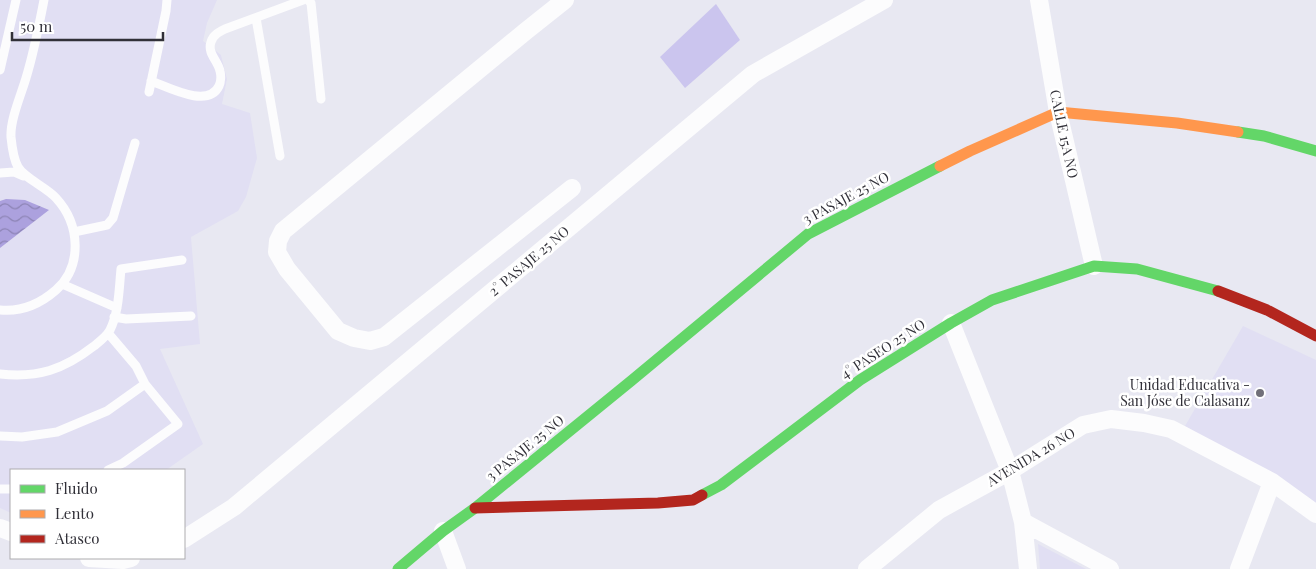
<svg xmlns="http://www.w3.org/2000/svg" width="1316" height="569" font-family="'Playfair Display',serif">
	<defs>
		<pattern id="water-waves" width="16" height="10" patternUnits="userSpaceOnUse" patternTransform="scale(1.25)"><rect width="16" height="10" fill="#aca1de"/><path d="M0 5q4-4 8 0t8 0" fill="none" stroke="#8d84b5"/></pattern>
	</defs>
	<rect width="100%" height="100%" fill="#e8e8f2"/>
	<path fill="#e1dff3" d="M0,0h217l-10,23 -4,18 18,14 6,24 -5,25 28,9 7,45 -11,39 -8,14 -47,26 9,107 -40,5 43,95 -37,26h-155v43l-11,-5z
		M1243,326l73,34v143l-131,-77z
		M1038,544l48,25h-46z"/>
	<path fill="#cbc5ee" d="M716,4l24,36 -55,48 -25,-31z"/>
	<path fill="url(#water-waves)" d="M6,199l19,1 24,10 -49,38v-47z"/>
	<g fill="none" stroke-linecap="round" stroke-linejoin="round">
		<path stroke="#fcfcfd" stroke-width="9" d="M308,0l3,3 10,96
			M256,18l24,138
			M0,70l16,-70
			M151,81c17,6 57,28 68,5 2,-4 2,-11 1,-15 -2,-10 -13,-18 -9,-29 2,-7 8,-10 14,-13l78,-29
			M149,92l17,-81 1,-11
			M0,173l14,-1 9,4
			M74,232l33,-7 6,-7 22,-75
			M62,284l55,24
			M0,310c21,2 40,-6 56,-20 27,-24 24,-66 0,-92 -10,-11 -32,-20 -38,-31 -5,-9 -6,-20 -7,-30 -1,-17 10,-42 15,-59 8,-26 13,-52 18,-78
			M114,317l12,2 65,-3
			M0,374c38,4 63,-4 94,-28 5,-4 13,-10 16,-16 9,-18 9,-41 11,-61l61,-9
			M0,436l22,1 35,-5 50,-21 38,-27
			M108,470l15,-7 55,-39 -33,-40 -9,-18 -28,-33
			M0,489h11"/>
		<path stroke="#fcfcfd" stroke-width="18" d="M565,0l-39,31 -243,200 -5,10 -1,11 10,17 51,62 16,7 16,3 14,-4 188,-149
			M1039,0l19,112 36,154
			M951,323l59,148 13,51 5,47
			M1023,522l87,47
			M0,528l11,4
			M443,531l14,38
			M184,539l50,-32 519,-433 131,-74
			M89,558l34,2 8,-2
			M867,569l72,-59 71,-39 73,-46 28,-6 33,4 27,6 101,53 44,32
			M1239,569l33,-87"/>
		<path stroke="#63d668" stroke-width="11" d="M1238,132l26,4 52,15
			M702,495l19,-10 139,-105 91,-57 41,-23 102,-34 43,3 81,22
			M398,569l45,-38 32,-23 156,-127 177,-147 132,-68"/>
		<path stroke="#ff974d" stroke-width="11" d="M940,166l30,-15 88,-39 119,11 61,9"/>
		<path stroke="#b3261e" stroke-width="11" d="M1218,291l49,19 49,26
			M475,508l183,-5 35,-3 9,-5"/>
	</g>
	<circle fill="#717079" stroke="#fff" stroke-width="2" cx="1260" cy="393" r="5"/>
	<g text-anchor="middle" stroke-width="5" stroke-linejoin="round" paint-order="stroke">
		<g font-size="14" fill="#313038" stroke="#fff">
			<text transform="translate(1064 134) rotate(78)" y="5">CALLE 15A NO</text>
			<text transform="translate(846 198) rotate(-28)" y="5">3 PASAJE 25 NO</text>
			<text transform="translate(529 261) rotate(-40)" y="5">2° PASAJE 25 NO</text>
			<text transform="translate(883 349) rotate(-33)" y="5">4° PASEO 25 NO</text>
			<text transform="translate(525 448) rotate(-39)" y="5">3 PASAJE 25 NO</text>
			<text transform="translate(1031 457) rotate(-31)" y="5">AVENIDA 26 NO</text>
		</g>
		<g font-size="14" fill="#313038" stroke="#fff" text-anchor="end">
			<text x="1250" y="390">Unidad Educativa -<tspan x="1250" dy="16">San Jóse de Calasanz</tspan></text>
		</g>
	</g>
	<rect x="10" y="469" width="175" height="90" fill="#ffffff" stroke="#adacaf"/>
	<rect x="20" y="485" width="25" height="8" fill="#63d668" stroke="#adacaf"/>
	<text x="55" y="494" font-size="15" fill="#313038">Fluido</text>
	<rect x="20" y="510" width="25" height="8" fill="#ff974d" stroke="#adacaf"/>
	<text x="55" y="519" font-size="15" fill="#313038">Lento</text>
	<rect x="20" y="535" width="25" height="8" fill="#b3261e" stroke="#adacaf"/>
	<text x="55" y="544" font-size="15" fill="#313038">Atasco</text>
	<path d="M12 32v8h151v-8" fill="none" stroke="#313038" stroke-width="2.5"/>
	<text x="20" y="32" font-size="15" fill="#313038" stroke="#ffffff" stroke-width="4" paint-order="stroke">50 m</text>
</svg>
